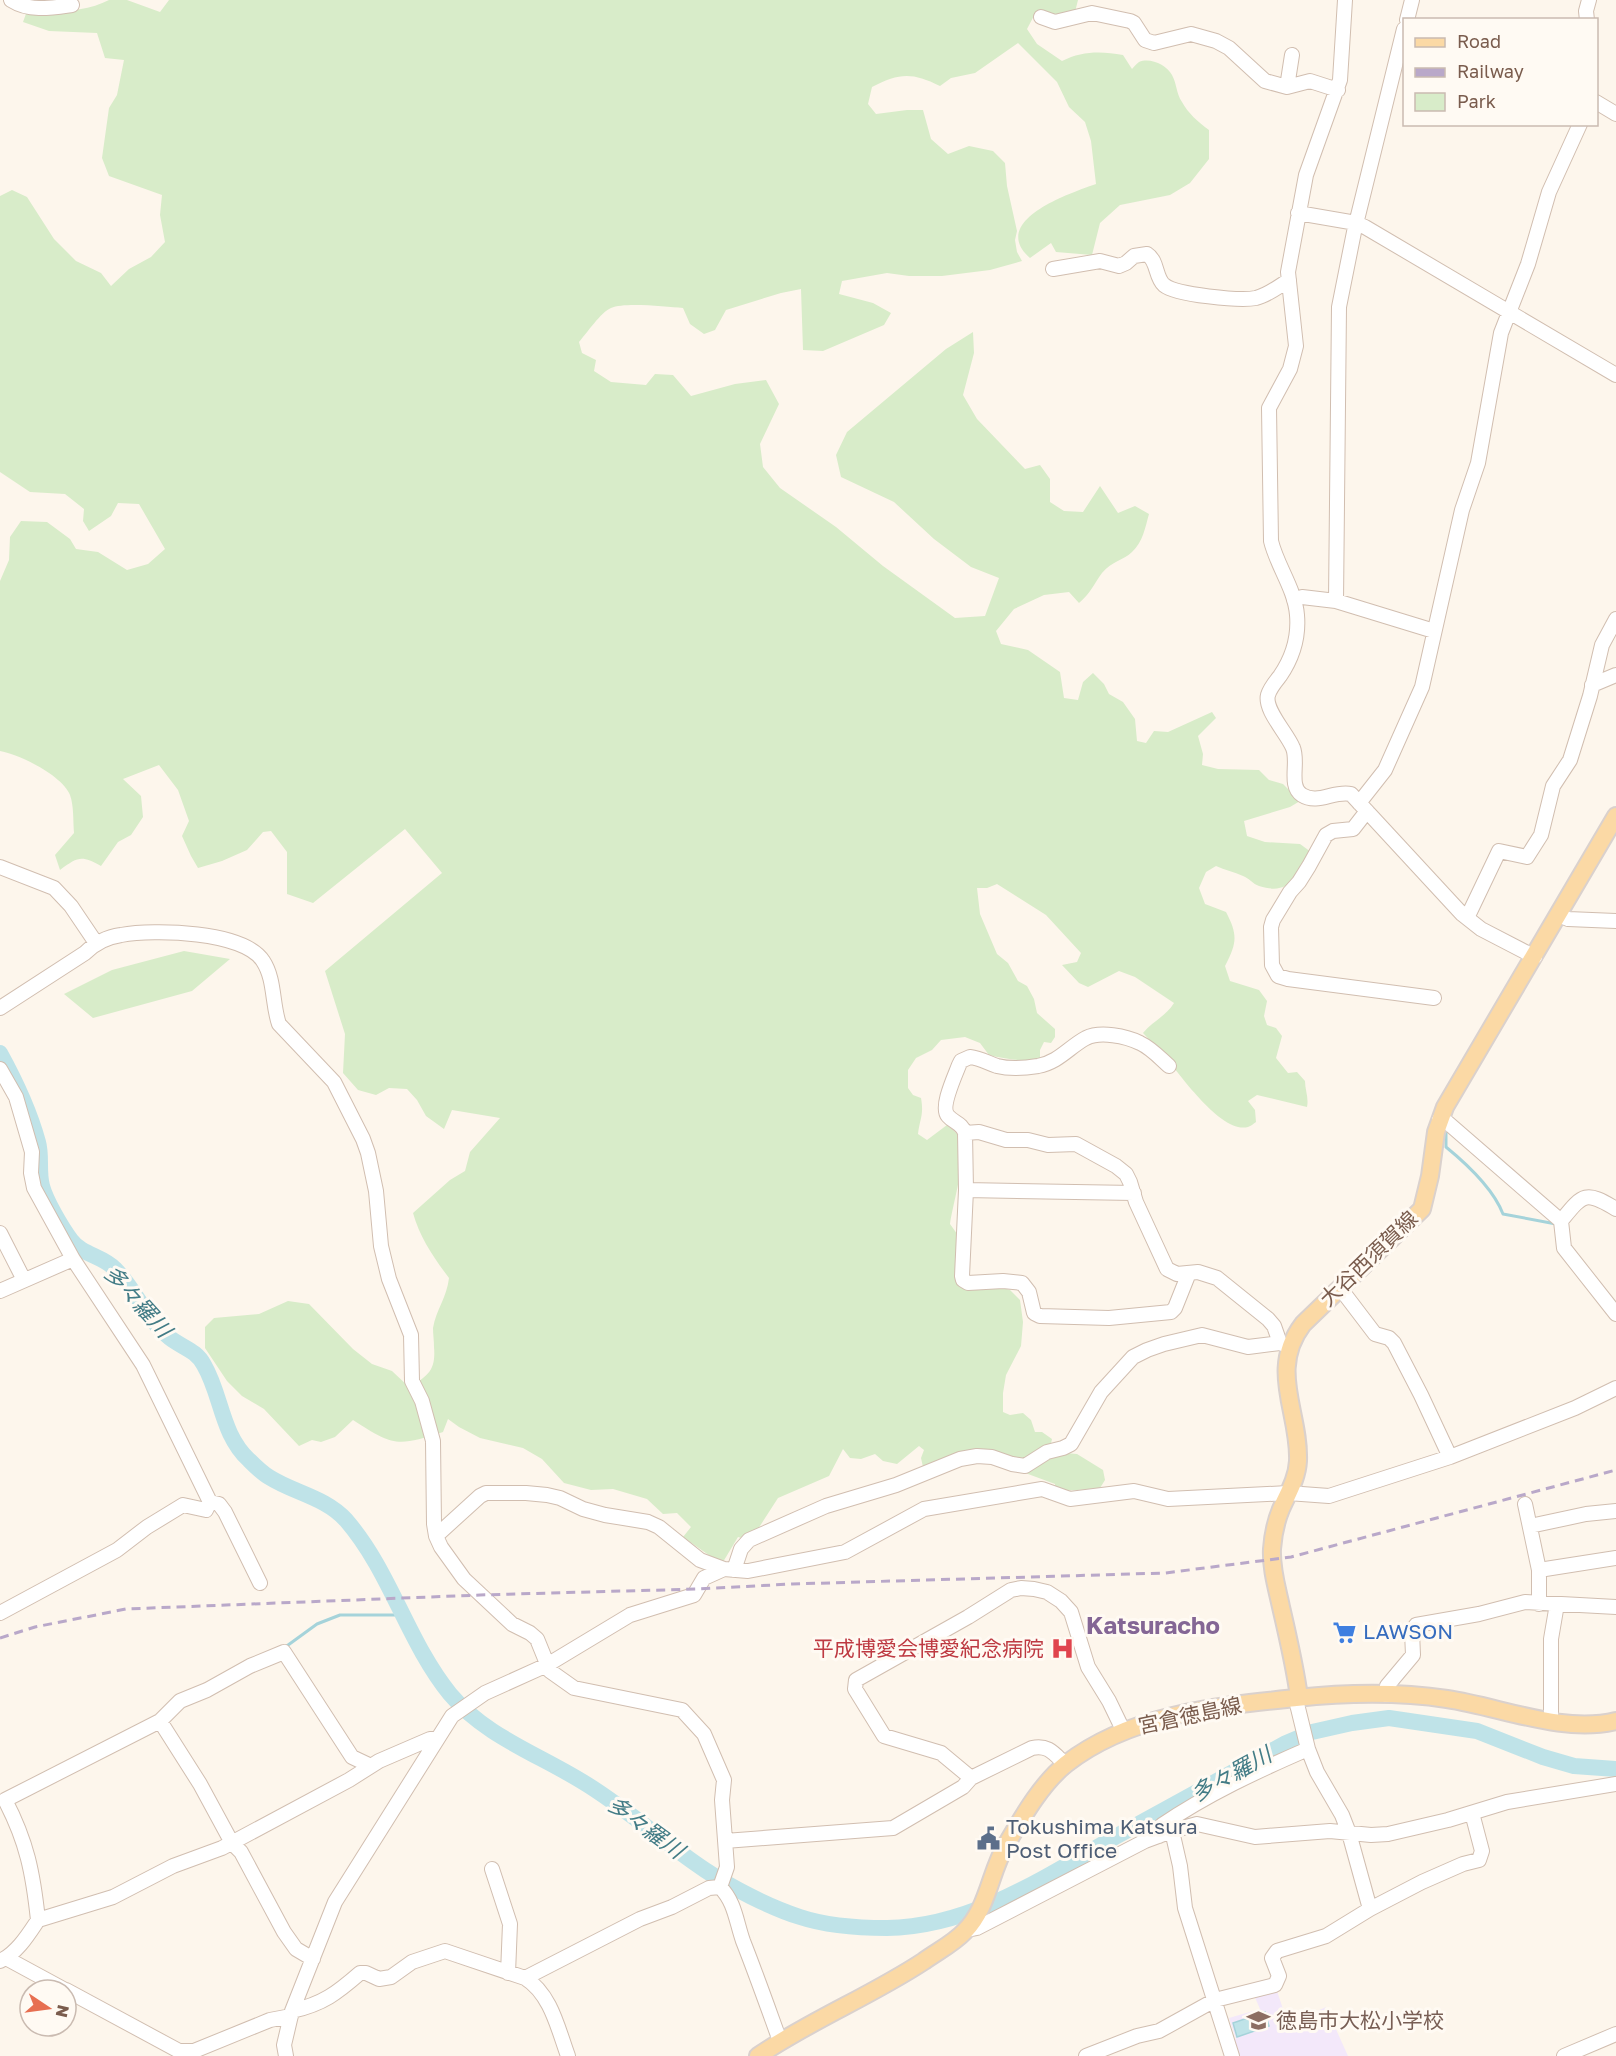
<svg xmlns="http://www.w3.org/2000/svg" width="1616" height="2056" font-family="'Golos Text','Noto Sans JP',sans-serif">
	<rect width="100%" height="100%" fill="#fdf6ec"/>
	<path fill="#f3e8fa" d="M1277,1991l11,33 38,-17 22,49h-112l-5,-14 5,-3 -7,-21 31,-9 -7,-16z"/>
	<path fill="#d8ecc9" d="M109,0h18l33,12 9,-12h909l-3,12 -21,7 -18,-7 -9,17 10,15 25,17c20,-10 39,-10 61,-6l9,14c2,-2 4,-5 7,-7 11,-5 28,3 33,13 5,9 4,18 10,27 6,11 16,20 27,28v29l-19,24 -20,12 -50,10 -20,18 -8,32 -36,-3 -5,-9 -21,15c-42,-37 40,-65 66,-74l-5,-43 -6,-19 -16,-15 -12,-25 -39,-39 -43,30 -24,5 -11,8c-28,-14 -41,-13 -68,1l-4,17 8,10 31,-4h16l8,29 17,15 21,-8 24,5 12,12 2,23 10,45 -2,9 2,12 5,9 -32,9 -48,6h-33l-22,-3 -45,8 -3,13 34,9 18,10 -7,12 -61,26 -20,-1 -2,-61 -20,4 -55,17 -11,20 -11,4 -14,-10 -7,-16c-16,-1 -58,-6 -72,0 -10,4 -24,25 -32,34l3,11 14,7 -2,11 17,11 35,3 9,-11 18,1 18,21 44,-12 31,-4 13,24 -19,40 3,23 17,21 56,39 47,39 72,52 30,-2 14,-38 -28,-11 -37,-28 -40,-37 -53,-25 -5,-22 11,-23 99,-83 27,-17 1,21 -11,42 14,24 48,50 15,-4 10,14v23l14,9 19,1 17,-26 18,27 17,-7 14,8c-4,14 -6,28 -17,38 -8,8 -20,9 -30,21 -8,11 -12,21 -23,30l-10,-11 -25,3 -30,14 -18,22 5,13 27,6 32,22 4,26 14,2 5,-18 10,-9 11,11 5,10 14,8 12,17 2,22 9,2 8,-12 14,1 44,-20 4,6 -18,18 5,18 -1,11 16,4 41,1 10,10 14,4 17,17 -10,6 -46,14 3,15 18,6 35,2 11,8c-14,24 -21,44 -52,34 -6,-2 -10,-8 -16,-10 -9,-4 -18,-6 -27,-10l-10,6 -7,16 6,16 21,8c12,23 11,31 -1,54l5,15 29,9 8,11 -3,15 3,9 9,3 6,8 -6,22 12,15 9,-1 8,9c0,9 4,17 2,26l-50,-12 -9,6 7,9 1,12c-3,2 -5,4 -8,5 -27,7 -68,-53 -83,-70 -7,-9 -15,-16 -22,-24 10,-12 23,-17 31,-30l-39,-26 -16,-6 -31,16 -9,-4 -17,-18 15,-3 4,-9 -35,-38 -49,-31 -10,4h-10l3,26 17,40 11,9 10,18 9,5 7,13 3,14 18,16v8l-4,6 -7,-1 -4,8v10c-17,2 -34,-1 -51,-5l-9,-12 -15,-6 -24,3 -9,10 -16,8 -8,12v18l5,7 8,3c3,17 -1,20 -3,36l9,6 20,-15c3,3 8,6 10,9 12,21 -4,67 -7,90l10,14v38l50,14 10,10 3,22 -2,24 -15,29 -3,18v19l7,3 13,-2 8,7 4,12h7l10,7 -2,9 15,5 12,1 26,16 2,10 -5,8c-18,1 -26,4 -45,1v-5l-27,-10 -30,-20 -75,13 -2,-9 3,-8 -5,-4 -22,18 -14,-3 -8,-7 -14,5 -11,-1 -7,-9 -14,27 -51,22 -20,31 -13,10 -7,-2 -15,25 -10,-4 -30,-21 8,-10 -14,-14 -14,1 -16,-15 -34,-10 -22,1 -27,-7 -22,-24 -19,-11 -43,-10 -21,-11 -11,-8 -5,13c-46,15 -50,14 -90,-12l-18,17 -14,5 -9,-2 -13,6 -35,-37 -22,-13 -15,-15 -22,-33v-21l9,-9 45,-4 29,-13 21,3 44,45 19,15 20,7 17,16c19,-11 27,-17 25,-40 0,-6 -1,-13 -1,-19 3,-18 14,-31 16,-50 -15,-20 -29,-40 -36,-65l37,-33 15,-9 5,-19 30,-34 -48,-8 -8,19 -18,-13 -9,-16 -10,-11 -18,-1 -13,7 -18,-5 -15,-17 2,-39 -20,-63 117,-98 -37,-44 -92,74 -26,-9v-42l-16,-21 -8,1 -16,18 -25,11 -24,7 -7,-12 -9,-20 7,-15 -11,-31 -19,-25 -36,14 18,17 2,21 -12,18 -13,7 -17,24c-20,-11 -23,-9 -41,4l-5,-15 19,-22c-1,-12 0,-27 -4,-38 -7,-19 -51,-41 -70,-44v-170l9,-21 1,-23 11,-16 26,1 23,17 6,10 22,3 29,18 21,-6 17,-15 -26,-45 -21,-1 -7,13 -22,15 -6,-10 1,-12 -19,-15 -35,-2 -30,-20v-276l12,-6 15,7 27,42 22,22 25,12 10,13 18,-17 22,-12 14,-15 -5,-27 2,-20 -53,-19 -7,-18 7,-50 8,-13 7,-35 -19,-2 -8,-25 -48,-2 -26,-9 4,-11c26,2 59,1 82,-11z
		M184,951l46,8 -38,32 -99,27 -29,-24 48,-24z"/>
	<path fill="#bfe3e8" stroke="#a5d3da" stroke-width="1.5" d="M1265,2012l4,14 -32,11 -4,-14z"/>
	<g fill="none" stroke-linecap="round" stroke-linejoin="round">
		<path stroke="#a5d3da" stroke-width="3" d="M1446,1127v20c22,18 47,41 57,67l53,10
			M284,1648l33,-24 23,-9h63"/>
		<path stroke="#bfe3e8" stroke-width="16" d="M0,1053c16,29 29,56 38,89 4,14 0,29 4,44 4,15 20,42 29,54 11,15 32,16 44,29 21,21 30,49 55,69 13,10 26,12 34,27 18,31 17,69 45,95 6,6 13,13 20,17 25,16 56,20 77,43 45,52 61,121 104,174 35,42 88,60 133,88 43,26 80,60 122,88 27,18 64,37 95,47 27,9 59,11 87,11 84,-1 158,-51 228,-91 57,-31 114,-63 171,-94l26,-11 40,-9 37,-5 88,13 66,26 31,9 42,3"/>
		<defs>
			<path id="minor" d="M11,0c19,12 40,8 61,5
				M1345,0l-5,80 -34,95 -18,97 8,74 -6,23 -21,39 2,133c6,25 24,48 26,74 2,23 -4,42 -17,61 -4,5 -10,12 -12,19 -4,15 19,38 25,53 6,14 -5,38 9,47 16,10 32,-5 49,-1l111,120 19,15 54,28
				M1041,17l14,5 37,-9 38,8 4,2 11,17 9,3 37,-9 25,7 13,7 36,33 22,6
				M1407,20l5,-20
				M1587,20l-1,-9 3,-11
				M1404,29l-50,203 -15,75 -3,294 98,30
				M1292,55l-5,32 23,-6 28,9
				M1596,102l20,12
				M1298,213l58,10 9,4 251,148
				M1053,269l47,-8 19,5 7,-3 8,-7 13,-2c11,7 8,23 17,31 12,10 76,16 92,13 12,-3 22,-11 33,-18
				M1294,600l8,-3 34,4
				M1592,685l24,-10
				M1359,803l26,-33 37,-83 40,-177 16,-47 23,-130 27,-69 21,-72 31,-68
				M1367,811l-14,18 -20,2 -7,4 -17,31 -10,16 -9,10 -17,28 -2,7 1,38 6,11 10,3 146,19
				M0,867l54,21 17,18 25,37
				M1559,915l9,4 48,2
				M1467,918l32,-67 28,6 14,-22 12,-49 17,-26 20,-64 12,-51 14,-26
				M0,1008l85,-55c10,-10 22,-16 36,-18 33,-6 123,-4 142,26 12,18 9,43 16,63l55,58 29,57 5,14 8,38 5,55 8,33 22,56 1,46 10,20 11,40 1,83 2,12 5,11 23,32 48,45 18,9 7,6 13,32 24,17 108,22 22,24 20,46 -2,20 5,67 -7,20c15,15 16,34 23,54 13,33 25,67 37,100
				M1169,1066c-9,-8 -18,-18 -29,-23 -14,-7 -40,-12 -54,-5 -17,9 -27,24 -48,28 -12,2 -29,3 -41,0 -9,-3 -17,-8 -27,-9l-9,4 -2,4c-4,11 -19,42 -11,51 6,7 14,7 17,17l14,-1 27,8h22l20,5 28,-1 40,22 10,8 4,8 6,20 31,67 10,5 21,-2 19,6 51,41 6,7 6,17
				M0,1069l16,28 16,55 -1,21 3,15 39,71 70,106 67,137 9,2 6,8 35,71
				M1439,1120l9,3 113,98
				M965,1133l1,57
				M1134,1193l-168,-3 -4,86 1,4 5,3 35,-2 19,2 7,9 5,21 6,3 69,2 62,-6 4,-4 14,-35
				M1616,1209c-31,-19 -33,-15 -55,12l3,27 52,66
				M0,1233l24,47
				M1340,1288l35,46 14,4 5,5 27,52 29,62
				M0,1291l73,-32
				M1525,1504l14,66v34
				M1530,1526l56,-12 30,-3
				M436,1536l44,-40 6,-3h40l21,2 13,3 23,11 22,6 43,7 11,5 41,33 24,9
				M734,1570l7,-21 8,-9 77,-34 70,-21 64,-26 17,-3 15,1 20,7 13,2 22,-14 16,-4 8,-4 30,-52 32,-35 14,-7 17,-6 38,-9 46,12 32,-4 8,3
				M1539,1570l77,-12
				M0,1613l117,-63 30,-23 36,-22 23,5 4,-8
				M1386,1695l1,-9 26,-31 -1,-23 4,-7 63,-11 46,-12 91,5
				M1299,1697l-2,7 11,45 9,23 25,43 7,18 21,76
				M160,1721l40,63 32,59 9,9 43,80 12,17 17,10
				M1551,1721v-82l6,-35
				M971,1778l-30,-25 -57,-17 -29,-47 1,-9 112,-63 43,-27 10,-2 13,1 13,3 14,9 10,11 17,55 21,34 15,31
				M1172,1831l8,35 5,42 47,148
				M1159,1836l3,-11c46,-31 95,-54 146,-76
				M725,1841l168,-13 70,-41 8,-9 61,-30c17,-4 23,7 34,17
				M492,1869l18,55 -2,49
				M38,1920c-5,-47 -11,-78 -33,-120l155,-79 20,-20 27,-11 43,-24 34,-14 68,105 19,9
				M967,1930l10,-2 168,-87 27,-10 25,-7 58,13 75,-6 41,4 17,-1 60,-14 59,-18 109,-18
				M6,1958l59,32
				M0,1961c17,-8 28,-26 38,-41l75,-23 60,-31 49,-18 127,-68 30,-19 51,-22h7
				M525,1978l115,-59 32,-12 37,-19 11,-1
				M66,1990l113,61h15l76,-31 21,-4
				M292,2011c31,-7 45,-18 68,-38h6l13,6 12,-2 21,-15 33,-11 80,27c26,16 33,51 43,78
				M286,2056l-2,-11 8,-34 43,-109 117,-186 33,-23 62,-28 83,-50 64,-20 10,-17 20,-9 24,2 97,-19 79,-43 118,-20 28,10 64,-8 34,8 120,-6 41,3 121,-39 125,-49 41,-20
				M1086,2056l51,-20 22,-5 56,-31 60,-15 4,-9 -7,-18 5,-7 49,-15 44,-27 52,-27 41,-18 16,-4 3,-9 -10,-38
				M1564,2056l52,-22"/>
			<path id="major" d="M1299,1697c-4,-30 -11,-60 -18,-90 -4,-19 -10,-38 -9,-58 1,-14 4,-28 9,-40 7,-16 16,-30 17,-48 2,-49 -30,-91 5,-137l119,-115 8,-33 6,-44 9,-25 171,-291
				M758,2056c53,-36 113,-60 166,-95 14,-10 30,-18 41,-30 23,-23 25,-59 41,-86 16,-27 35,-61 60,-81 64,-50 152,-58 230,-66 48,-5 104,-6 151,1 54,8 115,35 169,22"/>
		</defs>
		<use href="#minor" stroke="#d1beb0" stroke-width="16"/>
		<use href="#major" stroke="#dad1cd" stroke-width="20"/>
		<use href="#minor" stroke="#fff" stroke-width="14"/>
		<use href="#major" stroke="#fbd9a5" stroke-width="16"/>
		<path stroke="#b9a8c9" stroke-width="3" stroke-dasharray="9 6" stroke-linecap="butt" d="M0,1638l35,-11 91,-18 354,-14 217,-6 95,-5 373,-11 126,-16 325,-87"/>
	</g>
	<defs>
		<symbol id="supermarket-bare" viewBox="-9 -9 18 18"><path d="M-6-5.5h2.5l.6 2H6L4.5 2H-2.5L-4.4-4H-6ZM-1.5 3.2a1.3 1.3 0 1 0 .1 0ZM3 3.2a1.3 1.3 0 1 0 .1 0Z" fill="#3f7fe0" stroke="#fffaf3" stroke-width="2.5" paint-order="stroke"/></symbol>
		<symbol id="hospital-bare" viewBox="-9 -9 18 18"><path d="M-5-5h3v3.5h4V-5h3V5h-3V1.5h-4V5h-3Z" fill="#e0444e" stroke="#fffaf3" stroke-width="2.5" paint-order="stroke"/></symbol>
		<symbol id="civic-bare" viewBox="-9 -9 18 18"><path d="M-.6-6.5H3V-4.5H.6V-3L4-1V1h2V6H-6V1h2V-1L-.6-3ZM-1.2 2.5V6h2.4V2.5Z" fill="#5c6f8a" stroke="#fffaf3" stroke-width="2.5" paint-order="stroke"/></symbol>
		<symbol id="school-bare" viewBox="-9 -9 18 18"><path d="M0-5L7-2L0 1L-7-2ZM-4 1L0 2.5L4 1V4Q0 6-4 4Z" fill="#8d6e63" stroke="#fffaf3" stroke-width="2.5" paint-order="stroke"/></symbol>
	</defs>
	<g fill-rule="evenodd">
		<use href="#supermarket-bare" x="1328" y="1616" width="33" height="33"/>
		<use href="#hospital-bare" x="1046" y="1632" width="33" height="33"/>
		<use href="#civic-bare" x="972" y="1822" width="33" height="33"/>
		<use href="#school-bare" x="1242" y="2004" width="33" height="33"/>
	</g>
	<g text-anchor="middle" stroke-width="6" stroke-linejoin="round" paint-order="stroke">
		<g font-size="21" fill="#7a5c4d" stroke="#fffaf3">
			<text transform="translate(1369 1259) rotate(-44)" y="7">大谷西須賀線</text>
			<text transform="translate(1190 1716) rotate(-12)" y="7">宮倉徳島線</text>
		</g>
		<g font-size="21" fill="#366cbe" stroke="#fffaf3" text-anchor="start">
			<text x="1363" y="1639">LAWSON</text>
		</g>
		<g font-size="21" fill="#be3a42" stroke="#fffaf3" text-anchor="end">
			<text x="1044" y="1656">平成博愛会博愛紀念病院</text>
		</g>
		<g font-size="21" fill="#4e5e75" stroke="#fffaf3" text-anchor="start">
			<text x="1006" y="1834">Tokushima Katsura<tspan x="1006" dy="24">Post Office</tspan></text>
		</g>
		<g font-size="21" fill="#785e54" stroke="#fffaf3" text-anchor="start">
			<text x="1276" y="2028">徳島市大松小学校</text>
		</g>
		<g font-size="22" font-style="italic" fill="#437c86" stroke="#fffaf3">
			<text transform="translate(138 1301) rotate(48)" y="8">多々羅川</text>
			<text transform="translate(1231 1774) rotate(-29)" y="8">多々羅川</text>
			<text transform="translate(646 1827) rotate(36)" y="8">多々羅川</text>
		</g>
		<g font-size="24" font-weight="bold" fill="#846695" stroke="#fffaf3">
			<text x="1153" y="1634">Katsuracho</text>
		</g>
	</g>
	<rect x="1403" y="18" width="195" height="108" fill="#fffaf3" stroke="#cabbb1" stroke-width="1.5"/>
	<rect x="1415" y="38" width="30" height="9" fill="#fbd9a5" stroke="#cabbb1" stroke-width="1.5"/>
	<text x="1457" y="48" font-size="18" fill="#7a5c4d">Road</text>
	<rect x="1415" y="68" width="30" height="9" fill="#b9a8c9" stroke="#cabbb1" stroke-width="1.5"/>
	<text x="1457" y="78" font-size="18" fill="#7a5c4d">Railway</text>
	<rect x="1415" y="93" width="30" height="18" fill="#d8ecc9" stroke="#cabbb1" stroke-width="1.5"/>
	<text x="1457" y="108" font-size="18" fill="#7a5c4d">Park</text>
	<g transform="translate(48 2008) rotate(103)"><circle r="28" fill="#fffaf3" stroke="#cabbb1" stroke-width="1.5"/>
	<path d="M0-4.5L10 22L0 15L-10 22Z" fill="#e76f51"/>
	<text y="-9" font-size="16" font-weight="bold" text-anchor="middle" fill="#7a5c4d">N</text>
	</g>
</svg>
